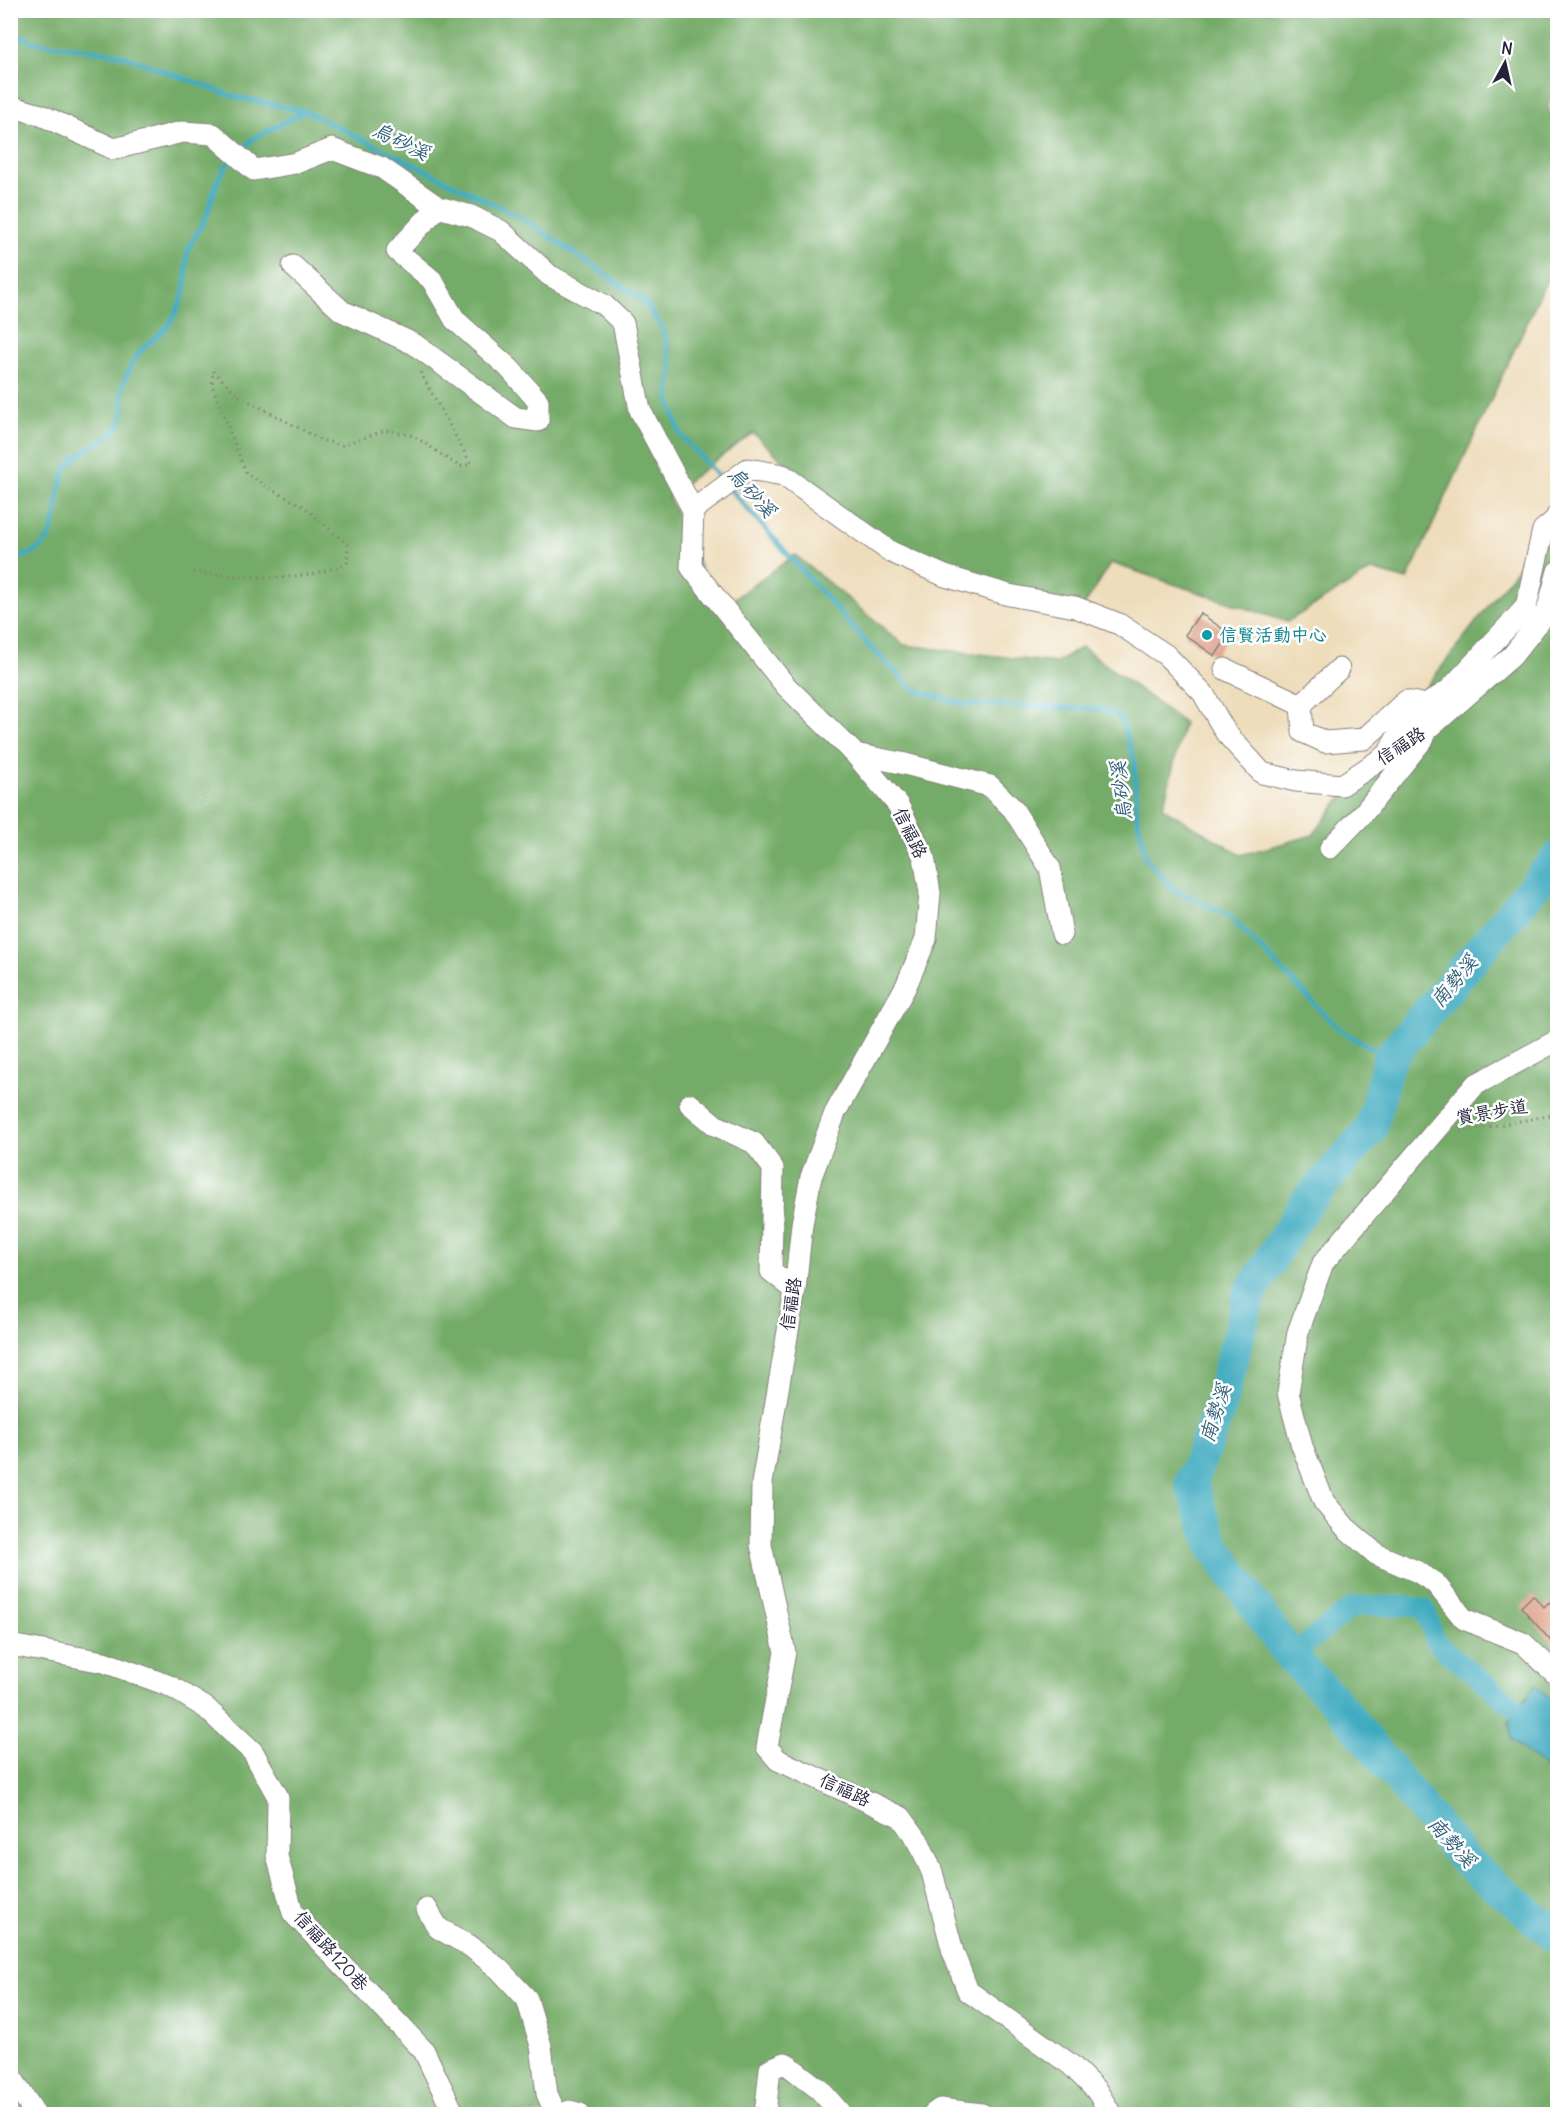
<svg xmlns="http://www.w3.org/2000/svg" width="1568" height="2125" font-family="Delius,'LXGW WenKai TC',sans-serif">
	<rect width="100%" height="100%" fill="#fff"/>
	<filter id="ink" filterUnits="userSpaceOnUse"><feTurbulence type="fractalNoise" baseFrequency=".0167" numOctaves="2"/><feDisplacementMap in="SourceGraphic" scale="12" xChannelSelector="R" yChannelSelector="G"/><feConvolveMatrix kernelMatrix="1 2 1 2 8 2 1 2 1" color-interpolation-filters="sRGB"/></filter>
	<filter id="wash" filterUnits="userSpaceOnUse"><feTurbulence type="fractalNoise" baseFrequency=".008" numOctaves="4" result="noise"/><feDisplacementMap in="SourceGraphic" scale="24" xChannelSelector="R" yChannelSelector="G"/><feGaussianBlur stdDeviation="1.35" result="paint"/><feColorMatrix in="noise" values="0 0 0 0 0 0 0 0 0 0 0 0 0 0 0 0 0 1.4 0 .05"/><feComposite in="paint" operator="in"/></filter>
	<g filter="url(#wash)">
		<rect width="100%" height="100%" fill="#edb"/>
		<path fill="#75ab68" stroke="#4c6652" stroke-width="1.5" d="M11,11h1546v65l-9,31 9,27v124l-150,322 -35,-10 -85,52 -176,-59 -32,51 -197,-61 -129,-120 -85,63 51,113 76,-54 109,90 152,18 26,-16 102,76 -21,85 78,47 72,-20 225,-294h19v1573h-1546z"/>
		<path fill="#40abc0" stroke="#31667e" stroke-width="1.5" d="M1535,1686l22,18v84l-7,-16 -38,-32 -3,-18z"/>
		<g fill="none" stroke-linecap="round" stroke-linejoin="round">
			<path stroke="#40abc0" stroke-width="5" d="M10,31l22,11 87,12 116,43 70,14 219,108 119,81 21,31 8,37 -3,31 11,35 43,47
				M240,152l14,-14 51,-27
				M729,488l142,160 45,43 49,13 137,5 18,8 14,42 3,56 9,43 27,31 56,27 112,115 48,27
				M10,559c57,-6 40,-54 55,-87 11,-25 42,-26 54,-47 8,-13 1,-26 4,-40 2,-7 6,-14 9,-21 8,-19 30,-27 39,-43 6,-10 14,-27 15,-38 1,-10 -1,-22 2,-32 3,-11 12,-21 17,-32 9,-22 10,-43 28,-61"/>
			<path stroke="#40abc0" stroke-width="20" d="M1290,1656l64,-50h55l16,3 11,34 87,71 35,35"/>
			<path stroke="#40abc0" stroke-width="33" d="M1558,858l-169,200 -18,71 -66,75 -56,91 -31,118 -27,70 23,64 76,109 48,48 125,155 95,78"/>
		</g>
		<g id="blocks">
			<path fill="#da9a80" d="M1200,613l30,21 -15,22 -30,-21z
				M1533,1595l11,12 5,-5 8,9v37l-36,-41z"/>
		</g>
	</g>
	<g filter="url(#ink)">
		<use href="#blocks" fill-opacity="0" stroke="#88807b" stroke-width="1.5"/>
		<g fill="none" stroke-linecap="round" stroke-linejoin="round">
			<defs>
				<path id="minor" d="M10,106l31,9 73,34 68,-17 31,2 41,36 42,-7 36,-14 50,19 56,39 33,9 30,15 48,44 55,30 19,18 17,87 53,100
					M293,266l49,45 72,33 102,74 22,3v-20l-29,-33 -54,-48 -23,-40 -35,-29 41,-44
					M1225,669l76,36
					M1339,669l-38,36 2,27 22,10 39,-3 42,-38 20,4 -22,19 -16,30
					M1426,705l23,-15 77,-83 17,-77 12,-10 3,-6
					M855,754l46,9 89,23 23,23 37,59 12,66
					M1330,848l32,-33 62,-77
					M1558,1040l-83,45 -152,178 -25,69 -10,61 14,53 22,56 22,26 30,26 42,18 18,12 28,35 59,24 35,33
					M690,1104l25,21 39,18 19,25 -2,103 24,19
					M10,1645l94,17 66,24 36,22 47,44 25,45 -1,59 16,57 131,138 30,63
					M427,1909l11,19 32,18 29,23 28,30 14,47 6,48 9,20
					M10,2075l25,39
					M564,2114l5,-3 11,3
					M765,2114l5,-45 15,-6 35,27 21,24
					M933,2114l7,-5 42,5
					M1111,2114l-14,-23 -26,-26 -103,-74 -15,-39 -21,-80 -13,-30 -18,-25 -123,-57 -11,-13 18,-95 -24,-107 1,-62 33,-193 7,-66 9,-47 24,-64 71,-127 20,-47 4,-46 -6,-36 -26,-52 -43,-51 -70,-69 -94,-118 2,-57 55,-41 35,6 108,77 54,24 64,19 66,12 44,17 47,31 37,38 23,40 36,40 34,8 46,4 93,-62 77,-67 35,-44 11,-41"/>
			</defs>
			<use href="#minor" stroke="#88807b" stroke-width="23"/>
			<path stroke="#88807b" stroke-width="3" stroke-dasharray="1.5 4.5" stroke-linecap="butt" d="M193,572c50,5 107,12 154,-9l1,-18 -45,-39 -35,-18 -22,-15 -34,-88 1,-14 26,25 82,44 21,5 44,-15 28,6 46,31 11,-3 -51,-92
				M1460,1132l98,-18
				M1558,1244l-9,4h9"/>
			<use href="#minor" stroke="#fff" stroke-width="21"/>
		</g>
	</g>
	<circle fill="#0f9aa8" stroke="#fff" stroke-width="2" cx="1207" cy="635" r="6"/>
	<g text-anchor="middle" stroke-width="5" stroke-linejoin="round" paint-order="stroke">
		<g font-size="18" fill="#0d838f" stroke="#fff" text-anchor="start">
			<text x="1219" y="641">信賢活動中心</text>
		</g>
		<g font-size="18" fill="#22223b" stroke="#fff">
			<text transform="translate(1401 746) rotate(-33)" y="6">信福路</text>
			<text transform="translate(910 833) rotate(64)" y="6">信福路</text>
			<text transform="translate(1492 1112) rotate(-10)" y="6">賞景步道</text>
			<text transform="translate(791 1304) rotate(-81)" y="6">信福路</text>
			<text transform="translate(845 1790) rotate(25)" y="6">信福路</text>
			<text transform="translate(331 1951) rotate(48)" y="6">信福路120巷</text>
		</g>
		<g font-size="20" font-style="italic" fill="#306077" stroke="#fff">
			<text transform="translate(401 141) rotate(26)" y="7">烏砂溪</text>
			<text transform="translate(752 492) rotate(48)" y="7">烏砂溪</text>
			<text transform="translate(1121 791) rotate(-97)" y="7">烏砂溪</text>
			<text transform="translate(1454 981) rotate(-50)" y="7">南勢溪</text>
			<text transform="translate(1215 1413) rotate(-72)" y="7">南勢溪</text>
			<text transform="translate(1452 1842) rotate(48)" y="7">南勢溪</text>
		</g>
	</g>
	<rect width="1568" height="2125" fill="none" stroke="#fff" stroke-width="36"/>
	<g transform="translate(1505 63) rotate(8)" stroke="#ffffff" stroke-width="4.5" paint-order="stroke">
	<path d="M0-4.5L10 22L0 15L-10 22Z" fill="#22223b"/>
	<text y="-9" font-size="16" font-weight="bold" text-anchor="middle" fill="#22223b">N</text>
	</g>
</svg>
